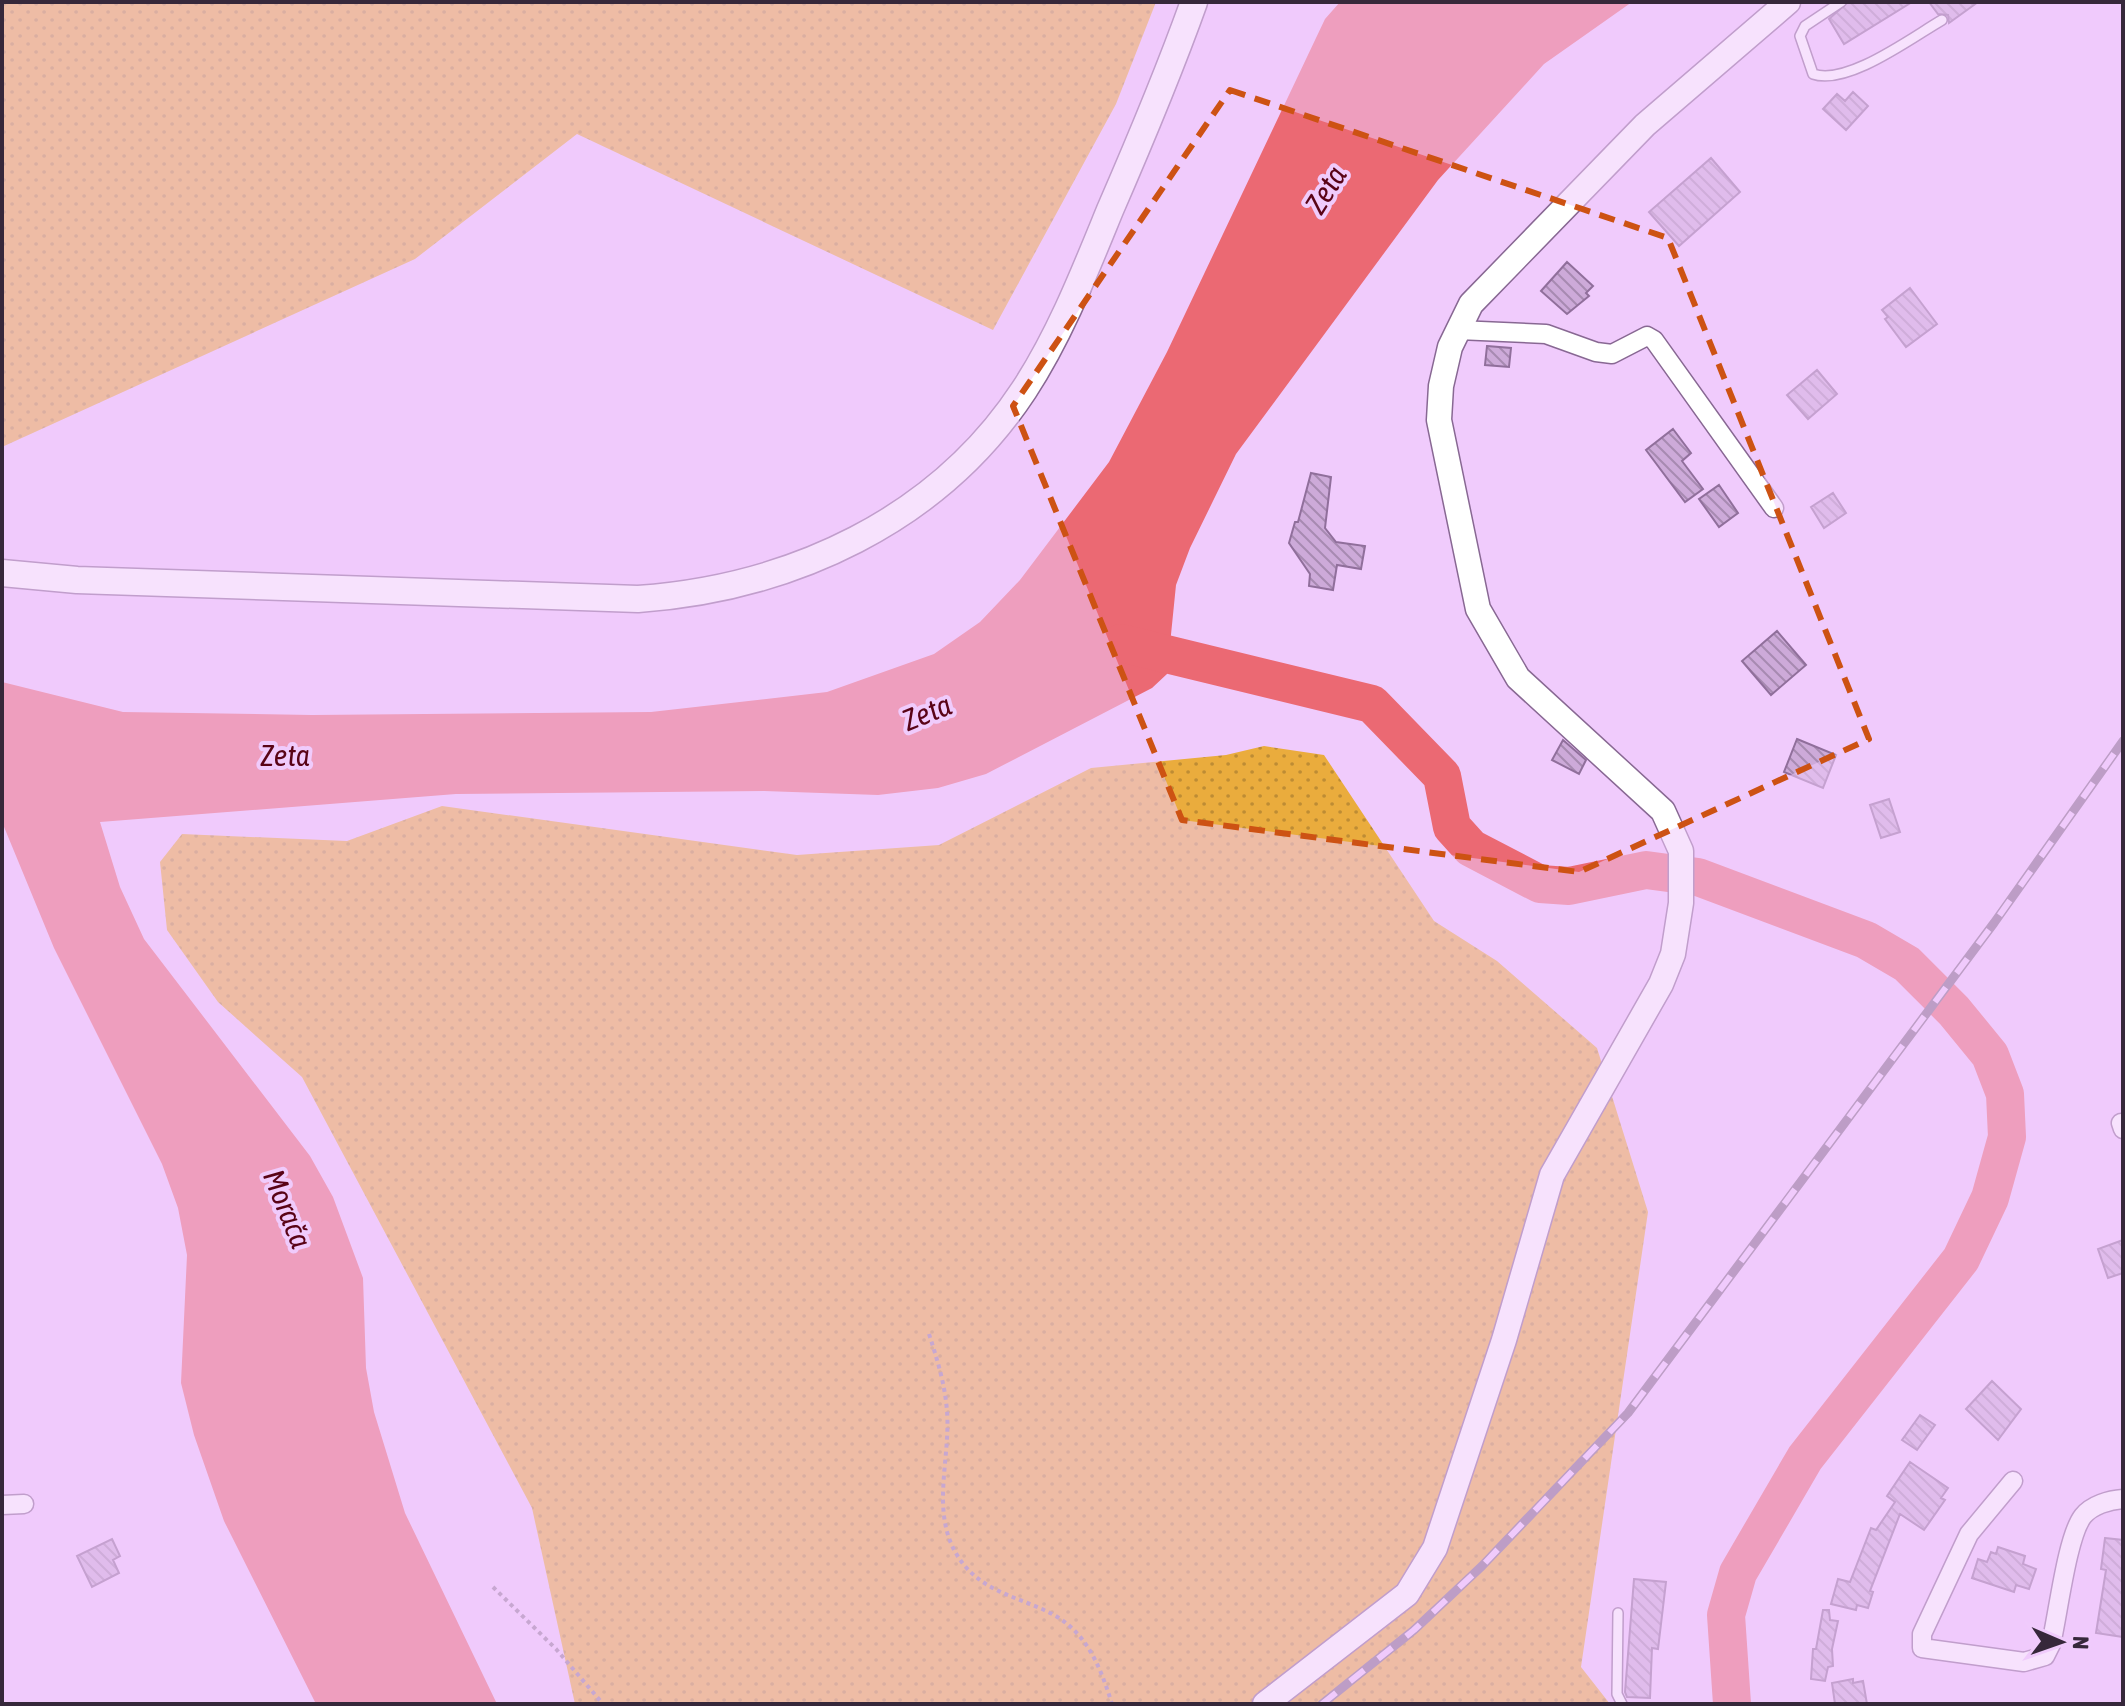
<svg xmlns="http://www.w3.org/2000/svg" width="2125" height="1706" font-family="'Asap Condensed',sans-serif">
	<defs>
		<pattern id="grass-dots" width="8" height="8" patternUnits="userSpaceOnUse" patternTransform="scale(2)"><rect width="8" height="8" fill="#eaac3d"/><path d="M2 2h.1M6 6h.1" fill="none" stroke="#be8c34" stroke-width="1.8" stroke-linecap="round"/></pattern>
		<pattern id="building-back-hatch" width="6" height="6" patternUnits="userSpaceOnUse" patternTransform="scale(2)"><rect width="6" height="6" fill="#cdaad9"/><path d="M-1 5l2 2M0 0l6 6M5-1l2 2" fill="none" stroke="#a78ab1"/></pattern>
	</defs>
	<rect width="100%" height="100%" fill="#f0cbfc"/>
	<path fill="url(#grass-dots)" d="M2,2h1154l-40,102 -123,226 -416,-196 -162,125 -413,188z
		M1264,746l60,9 110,166 63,40 100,87 51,164 -67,455 29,37h-1035l-43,-196 -230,-431 -84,-75 -51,-72 -7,-68 22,-28 165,7 95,-35 355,49 142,-10 152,-77 135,-13z"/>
	<path fill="#eb6973" d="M1340,2h292l-88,62 -106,116 -202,274 -46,94 -14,37 -9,89 -15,14 -166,86 -48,14 -60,7 -114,-4 -308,3 -356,28 20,65 24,52 166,217 23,41 30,81 3,90 8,44 31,101 92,191h-181l-92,-183 -30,-86 -13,-52 6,-128 -9,-47 -16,-44 -108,-216 -52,-126v-140l121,30 189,3 339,-3 176,-20 107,-38 46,-32 40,-42 89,-118 58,-110 158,-333z"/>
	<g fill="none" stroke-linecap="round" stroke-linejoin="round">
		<path stroke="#eb6973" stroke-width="38" d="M1121,643l251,61 70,72 10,51 19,21 69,36 29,2 77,-16 52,7 168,63 41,24 47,47 36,44 15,39 2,43 -17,61 -29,61 -156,199 -67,115 -12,42 6,89"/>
	</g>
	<path fill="url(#building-back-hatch)" stroke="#906f9b" stroke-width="2" d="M1848,2h64l-68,42 -15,-25z
		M1929,2h49l-29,21 -1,-8 -10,-1z
		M1853,92l15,14 -22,24 -23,-21 14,-15 8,7z
		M1711,158l29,34 -61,54 -30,-34z
		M1567,262l26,24 -7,7 3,3 -22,18 -26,-23z
		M1910,288l27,36 -31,23 -21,-28 3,-2 -6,-7z
		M1487,346l24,2 -2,19 -24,-2z
		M1817,370l20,24 -29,25 -21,-24z
		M1673,429l18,24 -9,8 21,28 -18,13 -39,-52z
		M1311,473l20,4 -6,51 11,14 29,4 -4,23 -24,-4 -4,25 -24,-4 1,-12 -21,-31 6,-21h3z
		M1719,485l19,28 -19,14 -20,-28z
		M1833,493l13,20 -22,15 -13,-21z
		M1777,631l29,34 -35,30 -29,-34z
		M1797,739l39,16 -13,33 -39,-16z
		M1563,740l23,20 -7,14 -27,-14z
		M1889,799l11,33 -19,6 -11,-33z
		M2123,1240v33l-15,5 -10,-29z
		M1992,1381l29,28 -23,31 -32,-31z
		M1920,1415l15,10 -18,25 -15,-10z
		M1910,1462l38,26 -7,10 4,2 -21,30 -24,-16 -30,77 3,1 -5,16 -11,-3 -1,5 -25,-6 7,-25 12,3 21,-54 5,2 19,-28 -8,-6z
		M2105,1538l18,2v97l-27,-4 10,-63 -5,-1z
		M112,1539l8,17 -7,4 6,13 -27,14 -15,-31z
		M1998,1547l27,9 -2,8 13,5 -7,20 -13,-4 -2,7 -42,-14 6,-19 9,3 4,-10 5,2z
		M1634,1579l32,3 -8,67 -6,-1 -2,50 -23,-1 -2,-5z
		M1823,1610h6l1,10 8,1 -6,28 1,17 -5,1 -3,14 -14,-2 2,-30h3z
		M1853,1679v4l10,-2 4,23h-32l-3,-21z"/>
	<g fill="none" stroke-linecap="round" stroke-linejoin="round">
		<defs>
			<path id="service" d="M1841,2l-36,24 -5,10 13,38c34,12 98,-36 129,-54
				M1618,1613l-1,81 5,10"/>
			<path id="minor" d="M1458,330l88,4 50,18 16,2 35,-18 7,4 120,168
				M2121,1123l2,6
				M2013,1481l-44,53 -47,100v14l102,14 21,-6 6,-12c7,-29 16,-108 32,-128 9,-11 26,-16 40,-17
				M2,1505l22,-1"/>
			<path id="tertiary" d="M1265,1704l142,-110 28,-46 69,-208 48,-165 109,-191 12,-30 8,-51v-52l-18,-40 -145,-133 -40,-69 -39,-189 2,-34 9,-39 21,-43 174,-179 143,-123"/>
			<path id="secondary" d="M2,573l75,7 561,19c153,-11 300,-78 386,-209 36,-55 61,-119 86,-180 30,-69 59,-138 84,-208"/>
		</defs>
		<use href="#service" stroke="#886893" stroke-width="12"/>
		<use href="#minor" stroke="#886893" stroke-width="21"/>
		<use href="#tertiary" stroke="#886893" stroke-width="27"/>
		<use href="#secondary" stroke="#886893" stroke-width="29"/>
		<path stroke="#957c9d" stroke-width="4" stroke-dasharray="4 4" stroke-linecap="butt" d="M929,1334c8,25 16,50 18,77 4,52 -20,108 17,154 24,29 59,33 90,50 34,19 47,54 58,89
			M493,1587l63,62 47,55"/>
		<use href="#service" stroke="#fff" stroke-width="9"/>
		<use href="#minor" stroke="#fff" stroke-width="18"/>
		<use href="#tertiary" stroke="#fff" stroke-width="24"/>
		<use href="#secondary" stroke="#fff" stroke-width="26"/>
		<defs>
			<path id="rail" d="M1322,1704l92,-74 68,-64 146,-153 366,-490 129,-182"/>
		</defs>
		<use href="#rail" stroke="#7e6785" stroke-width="9"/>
		<use href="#rail" stroke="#f0cbfc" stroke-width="6" stroke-dasharray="18" stroke-linecap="butt"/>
	</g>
	<path d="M0 0H2125V1706H0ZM1230,90l438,148 201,501 -290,133 -397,-52 -169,-414z" fill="#f0cbfc" fill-opacity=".55" fill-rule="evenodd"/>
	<path fill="none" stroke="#cd5213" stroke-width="6" stroke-dasharray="16 10" stroke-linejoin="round" d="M1230,90l438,148 201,501 -290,133 -397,-52 -169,-414z"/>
	<g text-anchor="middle" stroke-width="8" stroke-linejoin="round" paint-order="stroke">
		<g font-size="30" font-style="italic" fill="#590316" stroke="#f0cbfc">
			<text transform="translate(1326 190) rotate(-58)" y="10">Zeta</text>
			<text transform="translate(927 713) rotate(-22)" y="10">Zeta</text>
			<text x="285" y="766">Zeta</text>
			<text transform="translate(287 1209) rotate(68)" y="10">Morača</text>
		</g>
	</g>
	<rect width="2125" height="1706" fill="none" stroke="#36283a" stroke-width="8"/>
	<g transform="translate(2061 1642) rotate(92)" stroke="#f0cbfc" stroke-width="6" paint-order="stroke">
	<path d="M0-6L14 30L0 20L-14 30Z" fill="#36283a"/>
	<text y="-12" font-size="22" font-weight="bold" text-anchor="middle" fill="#36283a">N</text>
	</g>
</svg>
